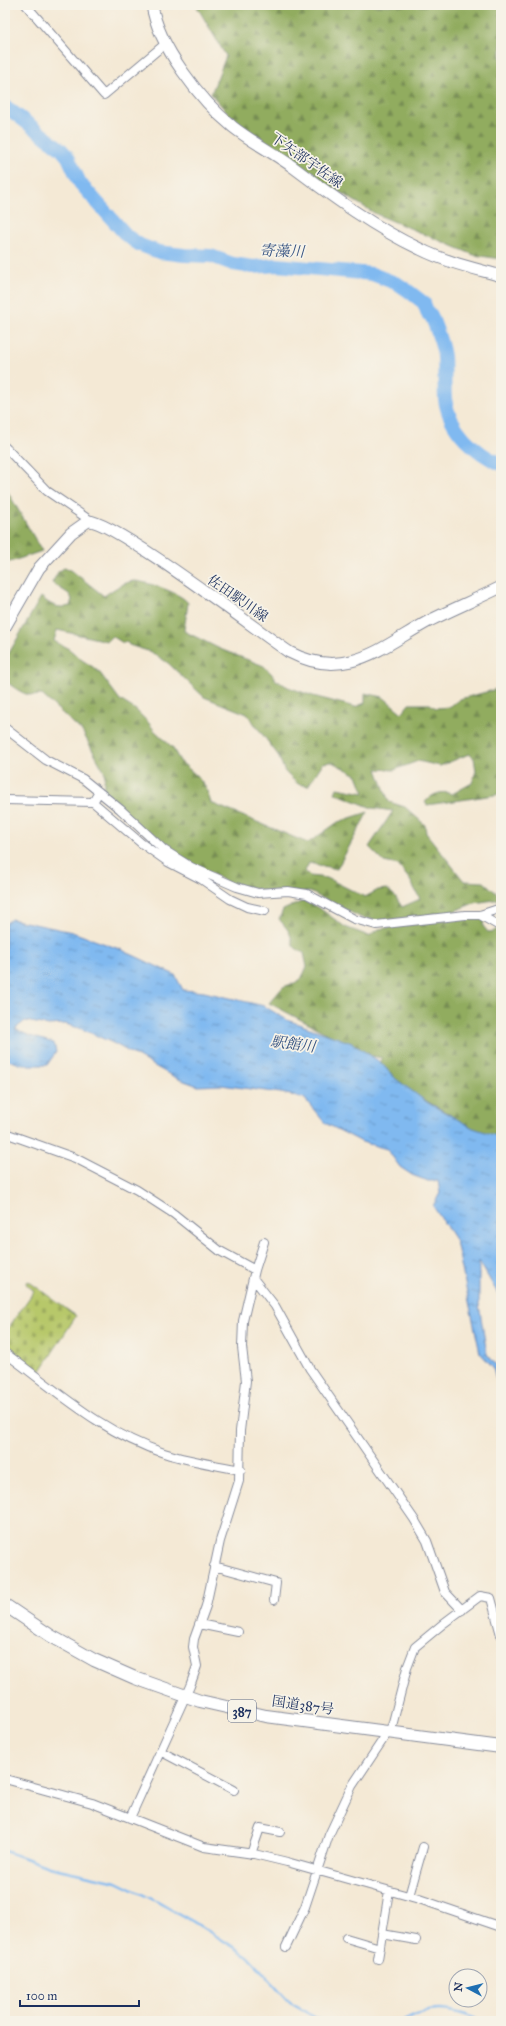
<svg xmlns="http://www.w3.org/2000/svg" width="506" height="2026" font-family="'IM FELL Great Primer','Noto Serif JP',serif">
	<defs>
		<pattern id="forest-firs" width="22" height="20" patternUnits="userSpaceOnUse"><rect width="22" height="20" fill="#91ac5f"/><path d="M5 1l3.5 6h-7zM16 11l3.5 6h-7z" fill="#768c52"/></pattern>
		<pattern id="cemetery-stones" width="16" height="16" patternUnits="userSpaceOnUse"><rect width="16" height="16" fill="#b7c86b"/><path d="M2 7V4a2 2 0 0 1 4 0v3zM10 15v-3a2 2 0 0 1 4 0v3z" fill="#9dac5f"/></pattern>
		<pattern id="water-ripples" width="26" height="14" patternUnits="userSpaceOnUse"><rect width="26" height="14" fill="#80b9f0"/><path d="M2 4q2-2 4 0t4 0M15 11q2-2 4 0t4 0" fill="none" stroke="#6897c6"/></pattern>
	</defs>
	<rect width="100%" height="100%" fill="#f7f3e8"/>
	<filter id="ink" filterUnits="userSpaceOnUse"><feTurbulence type="fractalNoise" baseFrequency=".025" numOctaves="2"/><feDisplacementMap in="SourceGraphic" scale="8" xChannelSelector="R" yChannelSelector="G"/><feConvolveMatrix kernelMatrix="1 2 1 2 8 2 1 2 1" color-interpolation-filters="sRGB"/></filter>
	<filter id="wash" filterUnits="userSpaceOnUse"><feTurbulence type="fractalNoise" baseFrequency=".012" numOctaves="4" result="noise"/><feDisplacementMap in="SourceGraphic" scale="16" xChannelSelector="R" yChannelSelector="G"/><feGaussianBlur stdDeviation="0.9" result="paint"/><feColorMatrix in="noise" values="0 0 0 0 0 0 0 0 0 0 0 0 0 0 0 0 0 1.4 0 .05"/><feComposite in="paint" operator="in"/></filter>
	<g filter="url(#wash)">
		<rect width="100%" height="100%" fill="#f4e9d5"/>
		<path fill="url(#forest-firs)" stroke="#566e5e" fill-rule="evenodd" d="M196,5h305v254l-27,-4 -98,-41 -126,-76 -39,-44 15,-38z
			M5,487l37,64 -32,11h-5z
			M64,568l7,2 33,26c8,-6 22,-15 31,-15 13,1 46,12 53,22l-4,28 36,18 44,17 7,7 5,7 12,7 25,9 42,11 10,-4v-10l18,4 19,16 7,-9h21l6,4 13,-1 11,-8 41,-11v106l-74,11 -2,-3c7,-8 17,-12 27,-8l20,-11 4,-12 -2,-13 -5,-4 -29,12 -22,-5 -24,9 -17,-1 12,33 16,5 20,18 1,8 38,48 20,1 17,15v2l-27,4 -22,9 -72,9 -18,-3 -52,-26 -45,-1 -35,-7 -71,-39 -56,-53 2,-19 -23,-42 -40,-36c-16,3 -24,-5 -37,-14v-21l36,-63c10,8 16,12 29,9l2,-7 -3,-5 -17,-11 6,-11zM57,630l50,11 5,-5 11,7 4,-1 2,3 22,7 17,11 36,34 43,17 31,41 7,17 13,12 10,2 15,-23 9,-1 25,13 7,18 -27,-5 -2,5 37,15 21,3 -24,36 15,15 14,3 12,15 10,19 -18,8 -7,-11 -8,-7 -9,1 -13,7 -38,-19 -17,-2 -5,-5 4,-8 28,6 31,-57 -30,10 -30,21 -97,-40 -5,-15 -9,-12 -17,-15 -8,-14 -18,-17 -6,-8 -12,-12 -16,-10 -20,-27 -7,-6 -11,-7 -13,-11 -15,-8z
			M303,901l15,6 27,20 24,9 10,-7 100,-14 5,5 -1,6 5,6 7,-1 6,-7v219l-37,-15 -13,-13 -37,-21 -35,-24 3,-12 -19,-4 -20,-12 -74,-39 14,-16 17,-6 7,-14 -3,-14c-16,-8 -9,-8 -15,-21 -2,-4 -7,-9 -10,-13l4,-9z"/>
		<path fill="url(#cemetery-stones)" stroke="#697c64" d="M28,1281l48,35 -38,59 -33,-26v-19h2l27,-39 -8,-7z"/>
		<path fill="url(#water-ripples)" stroke="#4e74a7" d="M11,919l61,13 50,18 53,25 8,15 21,2 60,14 23,14 65,23 28,19 16,17 32,24 45,25 27,9 1,162 -22,-38v44l8,49 14,17v27l-8,-31 -13,-14 -24,-112 -23,-35 7,-13 -2,-12h-10l-16,-6 -12,-8 -13,-18 -25,-7 -37,-19 -21,-25 -23,-5 -60,-8 -23,1 -22,-8 -61,-34 -33,-15 -17,-5 -17,1 -23,-4 -10,8 15,7 24,7 2,9 -9,13h-24l-18,-6v-135z"/>
		<g fill="none" stroke-linecap="round" stroke-linejoin="round">
			<path stroke="#80b9f0" stroke-width="2.5" d="M5,1851l44,16 68,15 35,17 40,22 56,35 44,48 29,17
				M402,2021c31,-18 49,-11 81,0"/>
			<path stroke="#80b9f0" stroke-width="14" d="M5,106l56,43 7,8 12,26 47,53 13,9 19,7 25,3 27,1 22,8 20,3 24,-2 95,9 26,10 9,6 17,13 4,11 3,1c5,13 11,27 13,41 1,14 0,29 1,43 4,30 30,54 56,65"/>
		</g>
	</g>
	<g filter="url(#ink)">
		<g fill="none" stroke-linecap="round" stroke-linejoin="round">
			<defs>
				<path id="minor" d="M26,5l78,90 61,-51
					M5,447l42,44 44,30
					M5,728l41,32 37,19 37,30 44,41 27,17 46,20 21,6 30,-2 19,3 47,25 22,6 89,-10h15l21,-7
					M99,792l-6,10 48,41 27,19 33,17 29,20 17,8 18,4
					M5,800l88,2
					M480,915l21,12
					M5,1133l70,25 62,32 37,24 46,37 35,19
					M253,1278l22,28 35,63 104,150 13,22 18,51 17,18
					M5,1353c51,37 97,80 159,100 24,8 51,12 77,17
					M214,1566l62,17 -2,17
					M199,1624l39,8
					M160,1751l74,39
					M5,1779l87,24 112,44 50,7 33,8 132,37 82,28
					M130,1818l60,-132 7,-20 -4,-19 1,-8 12,-33 14,-65 19,-60 1,-50 6,-50 -4,-34 1,-26 12,-51 9,-28
					M251,1854l9,-26 20,4
					M409,1896l14,-49
					M382,1934l34,6
					M346,1938l34,10
					M286,1947l19,-40 24,-72 23,-49 40,-60 15,-58 8,-21 29,-24 36,-27 11,2 10,37
					M378,1959l11,-68"/>
				<path id="major" d="M152,5c6,41 49,96 81,122 19,15 41,26 60,40 40,30 82,61 127,82 26,13 53,19 81,27
					M5,627l34,-59 32,-35 17,-12c25,-1 170,110 201,131 57,30 92,-5 140,-31 24,-12 48,-22 72,-34"/>
				<path id="highway" d="M5,1605l46,31 43,24 41,18 65,23 66,15 235,31"/>
			</defs>
			<use href="#minor" stroke="#888c9a" stroke-width="10"/>
			<use href="#major" stroke="#888c9a" stroke-width="13"/>
			<use href="#highway" stroke="#888c9a" stroke-width="14"/>
			<use href="#minor" stroke="#fff" stroke-width="8"/>
			<use href="#major" stroke="#fff" stroke-width="11"/>
			<use href="#highway" stroke="#fff" stroke-width="12"/>
		</g>
	</g>
	<g text-anchor="middle" stroke-width="3.5" stroke-linejoin="round" paint-order="stroke">
		<rect fill="#f7f3e8" stroke="#5d6a87" stroke-width="1" x="228" y="1700" width="28" height="22" rx="3"/>
		<g font-size="13" font-weight="bold" fill="#1b2f5e">
			<text x="242" y="1716">387</text>
		</g>
		<g font-size="14" fill="#1b2f5e" stroke="#f7f3e8">
			<text transform="translate(307 160) rotate(35)" y="5">下矢部宇佐線</text>
			<text transform="translate(238 598) rotate(35)" y="5">佐田駅川線</text>
			<text transform="translate(303 1705) rotate(8)" y="5">国道387号</text>
		</g>
		<g font-size="15" font-style="italic" fill="#345282" stroke="#f7f3e8">
			<text transform="translate(282 251) rotate(2)" y="5">寄藻川</text>
			<text transform="translate(293 1044) rotate(7)" y="5">駅館川</text>
		</g>
	</g>
	<rect width="506" height="2026" fill="none" stroke="#f7f3e8" stroke-width="20"/>
	<g transform="translate(468 1988) rotate(277)"><circle r="19" fill="#f7f3e8" stroke="#9fa5b1"/>
	<path d="M0-3L7 15L0 10L-7 15Z" fill="#1f6fb2"/>
	<text y="-6" font-size="11" font-weight="bold" text-anchor="middle" fill="#1b2f5e">N</text>
	</g>
	<path d="M20 2000v6h119v-6" fill="none" stroke="#1b2f5e" stroke-width="2"/>
	<text x="26" y="2000" font-size="12" fill="#1b2f5e" stroke="#f7f3e8" stroke-width="3" paint-order="stroke">100 m</text>
</svg>
